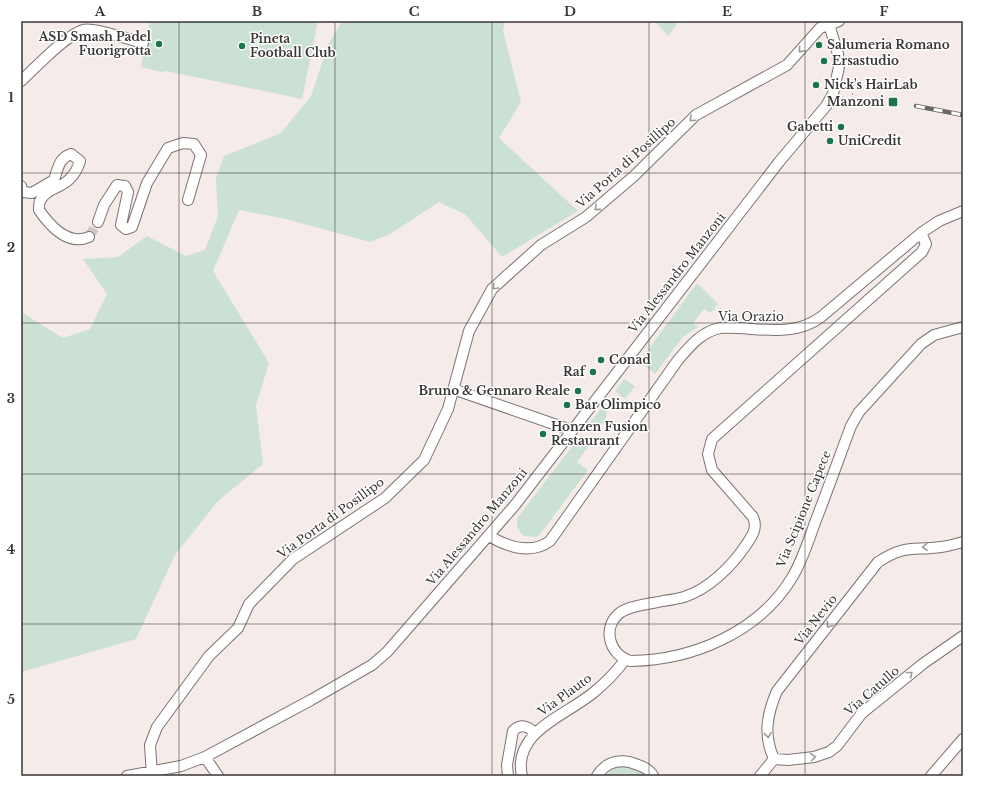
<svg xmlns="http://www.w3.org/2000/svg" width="984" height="797" font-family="'Libre Baskerville',serif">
	<rect width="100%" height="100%" fill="#f5ebe9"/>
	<path fill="#cbe1d3" d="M150,21h168l-16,78 -136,-28 -5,1 -20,-5z
		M342,21h163l-2,9 18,72 -22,36 79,73 -76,46 -36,-42 -27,-13 -49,32 -20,8 -84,-23 -47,-9 -26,61 56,92 -13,42 7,59 -45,37 -43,54 -39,84 -115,33v-360l42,26 27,-9 17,-35 -24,-35 35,-2 29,-21 39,20 19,-6 13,-34 -2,-38 8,-22 57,-23 30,-37 17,-51z
		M655,21h24l-11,15z
		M697,283l22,22 -4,1v3l-5,4 -6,-4 -11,14 5,4 -15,10 -28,37 -15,-13z
		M624,379l11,7 -10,13 -10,-8z
		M603,406h4c1,12 -4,23 -17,22l-2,-3z
		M581,435l10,8 -14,19 11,8 -47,63 -5,4 -12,-1c-6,-6 -9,-11 -6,-19z
		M618,766l17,1 15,9h-45z"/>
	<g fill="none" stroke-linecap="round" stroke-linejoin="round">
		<path stroke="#d0c7c5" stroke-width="10" stroke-dasharray="10 5" stroke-linecap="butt" d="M89,237l9,-15"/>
		<defs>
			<path id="minor" d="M21,81c14,-13 45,-46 62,-51 9,-3 49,10 60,13
				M21,186l2,6 9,1 22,-13c4,-12 5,-22 17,-26l9,7c-9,30 -32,23 -40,40 -1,2 -1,7 -1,9 11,16 29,36 50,27
				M98,222l6,-17 13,-20 8,1 3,6 -7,33 5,4 6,-2 15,-44 21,-35 15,-5 11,1 7,11 -13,45
				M921,233l5,11 -4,8 -210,187 -4,15 4,16 41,47c5,11 -1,19 -7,28 -14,21 -37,44 -62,52 -7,2 -14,3 -21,4 -13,3 -31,4 -42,11 -20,14 -12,44 10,49 62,-1 129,-29 162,-85 10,-17 16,-37 23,-56 12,-31 23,-62 35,-94l8,-14 62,-68 13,-9 29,-8
				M453,389l118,41
				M489,536c19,11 42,19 61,5l128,-181c12,-14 23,-28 42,-32 34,-2 72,11 101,-11l100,-84 18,-12 24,-10
				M205,757l13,19
				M774,759c-11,-24 -7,-45 3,-68l101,-129c28,-18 34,-11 63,-15 8,-1 15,-3 22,-5
				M774,759l14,1 26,-3 15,-5 8,-6 25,-33 62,-50 39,-27
				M127,776l54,-10 24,-9 106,-57 61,-35 15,-13 128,-147 264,-343 47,-56 7,-12 6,-27 -1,-13 -10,-33
				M152,776l-2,-31 7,-18 52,-71 29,-28 11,-24 44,-45 92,-61 39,-38 24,-51 21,-78 23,-42 49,-44 45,-28 48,-41 62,-61 91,-50 33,-37 19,-7
				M508,776l-1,-11 6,-34c7,-8 15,-5 22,2
				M522,776c-10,-44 43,-60 71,-83 11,-9 23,-21 32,-33
				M597,776c10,-16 26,-18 41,-11 6,2 13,6 15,11
				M760,776l14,-17
				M931,776l32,-37"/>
		</defs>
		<use href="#minor" stroke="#7d7471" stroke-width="12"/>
		<path stroke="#aaa2a0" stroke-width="2" stroke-dasharray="3 3" stroke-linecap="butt" d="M855,78h1
			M852,94h1"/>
		<use href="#minor" stroke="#fff" stroke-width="10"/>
		<defs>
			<path id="rail" d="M916,106l47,9"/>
		</defs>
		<use href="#rail" stroke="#6c6665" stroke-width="4.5"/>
		<use href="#rail" stroke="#fff" stroke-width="3" stroke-dasharray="9" stroke-linecap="butt"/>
	</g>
	<defs><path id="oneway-chevron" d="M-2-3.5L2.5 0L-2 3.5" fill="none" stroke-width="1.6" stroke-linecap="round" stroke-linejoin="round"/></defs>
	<g stroke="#9c9a9a">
		<use href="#oneway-chevron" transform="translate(801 50) rotate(131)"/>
		<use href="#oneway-chevron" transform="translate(692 119) rotate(138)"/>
		<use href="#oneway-chevron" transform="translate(597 208) rotate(139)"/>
		<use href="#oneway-chevron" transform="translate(495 287) rotate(134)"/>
		<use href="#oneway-chevron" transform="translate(925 547) rotate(179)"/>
		<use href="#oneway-chevron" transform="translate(829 625) rotate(128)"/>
		<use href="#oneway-chevron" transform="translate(910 674) rotate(-39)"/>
		<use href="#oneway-chevron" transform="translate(768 735) rotate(84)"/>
		<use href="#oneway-chevron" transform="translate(813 757) rotate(-8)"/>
	</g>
	<path fill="none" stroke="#3a3635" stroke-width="1" stroke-opacity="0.55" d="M179,21v755M335,21v755M492,21v755M649,21v755M805,21v755M21,173h942M21,323h942M21,474h942M21,624h942"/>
	<g fill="#1a754a" stroke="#fff" stroke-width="1.5">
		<circle cx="159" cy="44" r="4"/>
		<circle cx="819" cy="45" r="4"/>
		<circle cx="242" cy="46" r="4"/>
		<circle cx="824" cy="61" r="4"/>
		<circle cx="816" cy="85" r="4"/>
		<rect x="888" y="97" width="10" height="10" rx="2"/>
		<circle cx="841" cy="127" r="4"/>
		<circle cx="830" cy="141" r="4"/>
		<circle cx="601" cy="360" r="4"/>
		<circle cx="593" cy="372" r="4"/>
		<circle cx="578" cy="391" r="4"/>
		<circle cx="567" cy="405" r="4"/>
		<circle cx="543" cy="434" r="4"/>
	</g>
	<g text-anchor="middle" stroke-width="3" stroke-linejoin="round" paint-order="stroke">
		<g font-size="12" font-weight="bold" fill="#3a3635" stroke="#fff" text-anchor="start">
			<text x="151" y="41" text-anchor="end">ASD Smash Padel<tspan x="151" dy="14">Fuorigrotta</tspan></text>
			<text x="250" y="43">Pineta<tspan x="250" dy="14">Football Club</tspan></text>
			<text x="827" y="49">Salumeria Romano</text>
			<text x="832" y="65">Ersastudio</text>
			<text x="824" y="89">Nick's HairLab</text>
			<text x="884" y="106" text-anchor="end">Manzoni</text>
			<text x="833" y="131" text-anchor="end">Gabetti</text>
			<text x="838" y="145">UniCredit</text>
			<text x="609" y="364">Conad</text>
			<text x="585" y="376" text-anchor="end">Raf</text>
			<text x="570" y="395" text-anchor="end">Bruno &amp; Gennaro Reale</text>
			<text x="575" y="409">Bar Olimpico</text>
			<text x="551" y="431">Honzen Fusion<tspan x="551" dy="14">Restaurant</tspan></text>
		</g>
		<g font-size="12" fill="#3a3635" stroke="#fff">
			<text transform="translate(626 163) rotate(-42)" y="4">Via Porta di Posillipo</text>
			<text transform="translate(677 273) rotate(-52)" y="4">Via Alessandro Manzoni</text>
			<text x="751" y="321">Via Orazio</text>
			<text transform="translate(804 509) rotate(-68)" y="4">Via Scipione Capece</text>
			<text transform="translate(331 518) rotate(-36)" y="4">Via Porta di Posillipo</text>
			<text transform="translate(477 527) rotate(-50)" y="4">Via Alessandro Manzoni</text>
			<text transform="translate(816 620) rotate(-52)" y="4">Via Nevio</text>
			<text transform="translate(872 691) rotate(-41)" y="4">Via Catullo</text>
			<text transform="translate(565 695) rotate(-36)" y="4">Via Plauto</text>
		</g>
	</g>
	<rect width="984" height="797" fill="none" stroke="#ffffff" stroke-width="44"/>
	<rect x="22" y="22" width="940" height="753" fill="none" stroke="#3a3635" stroke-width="1.5"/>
	<g font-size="13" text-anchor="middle" font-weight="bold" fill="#3a3635">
		<text x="100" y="16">A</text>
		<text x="257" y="16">B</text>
		<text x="414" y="16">C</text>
		<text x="570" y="16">D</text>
		<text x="727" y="16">E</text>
		<text x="884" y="16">F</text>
		<text x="11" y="102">1</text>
		<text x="11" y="252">2</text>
		<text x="11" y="403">3</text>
		<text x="11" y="554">4</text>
		<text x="11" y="704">5</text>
	</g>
</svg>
